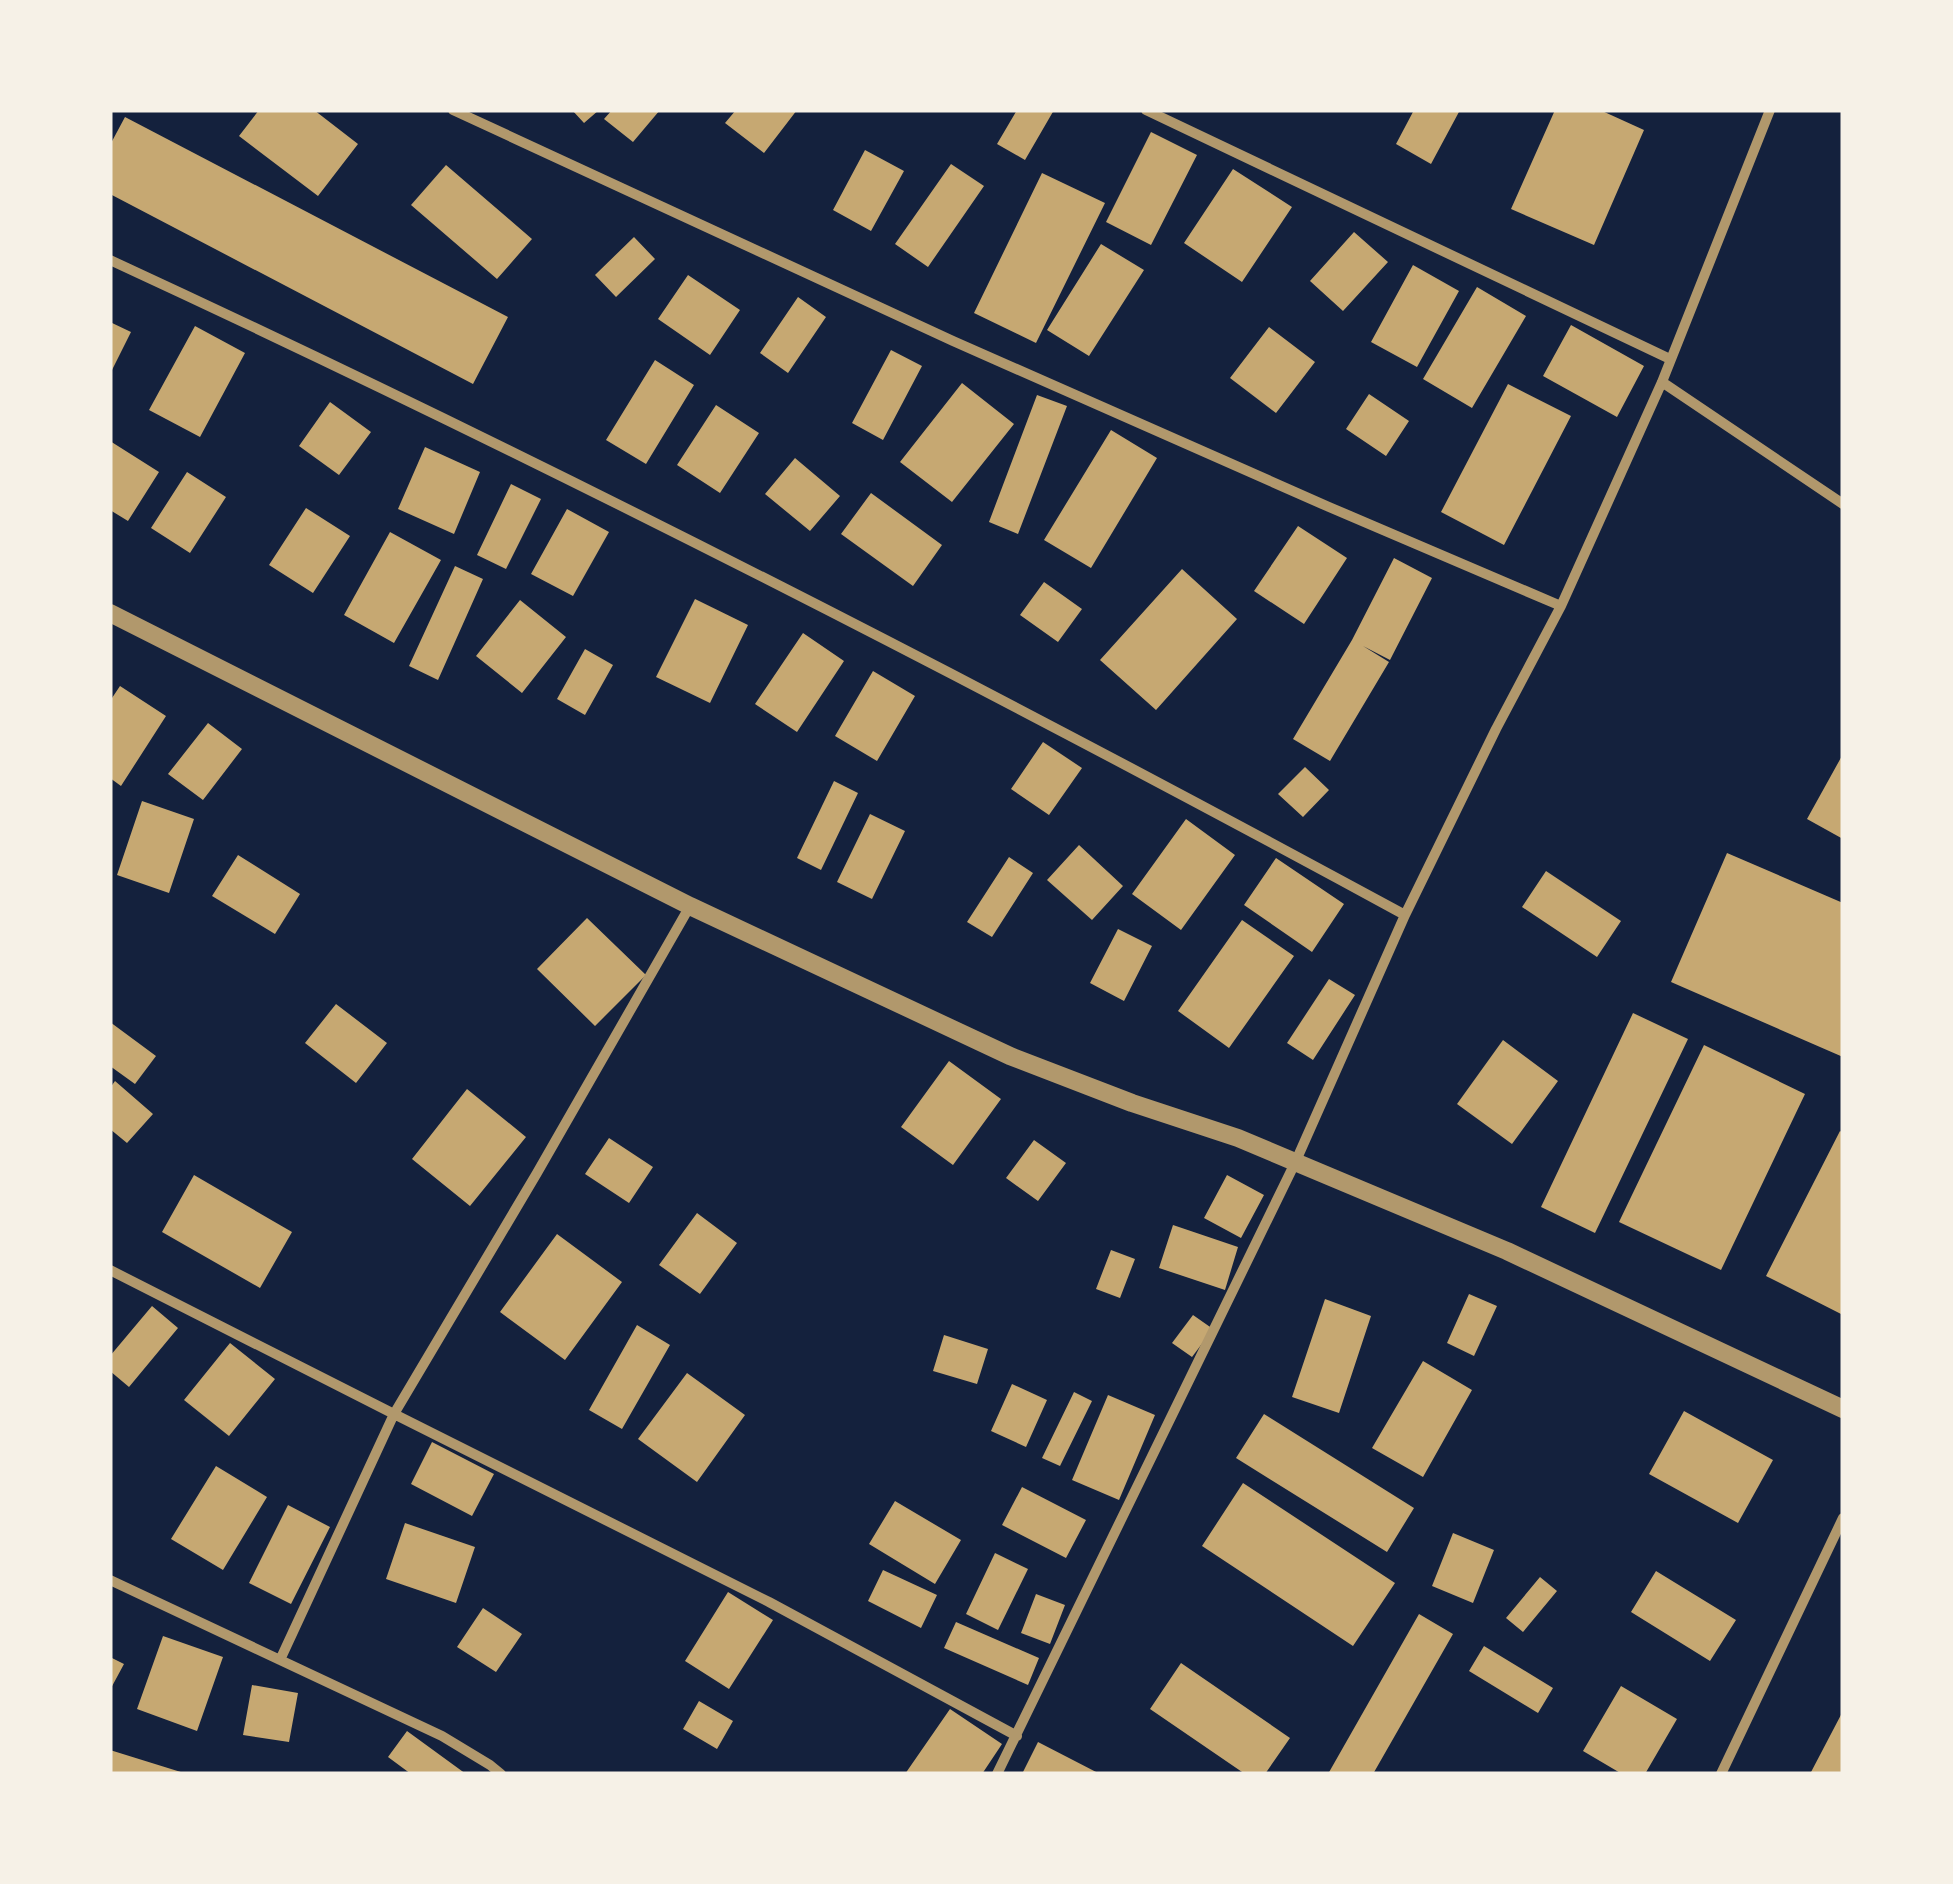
<svg xmlns="http://www.w3.org/2000/svg" width="1953" height="1884" font-family="'Work Sans',sans-serif">
	<rect width="100%" height="100%" fill="#14213d"/>
	<path fill="#c6a872" d="M259,110h55l44,34 -40,52 -79,-60z
		M572,110h27l-15,13z
		M612,110h48l-27,32 -29,-23z
		M736,110h61l-33,43 -39,-30z
		M1017,110h37l-29,50 -28,-16z
		M1414,110h46l-29,54 -35,-20z
		M1555,110h45l44,20 -50,115 -83,-36z
		M125,117l383,200 -35,67 -363,-190v-49z
		M1151,132l46,23 -46,90 -45,-23z
		M865,150l39,21 -33,60 -38,-21z
		M951,164l33,22 -56,81 -33,-23z
		M446,165l86,74 -35,40 -86,-74z
		M1233,169l59,38 -50,75 -58,-39z
		M1042,173l63,30 -69,140 -62,-30z
		M1354,232l34,30 -45,49 -33,-30z
		M634,237l21,22 -39,38 -21,-22z
		M1101,244l43,26 -55,86 -42,-26z
		M1413,265l46,26 -42,76 -46,-25z
		M688,275l52,35 -30,45 -52,-36z
		M1477,287l49,29 -54,92 -49,-29z
		M798,297l28,20 -38,56 -28,-20z
		M110,322l21,10 -21,42z
		M1571,325l73,41 -27,51 -74,-41z
		M195,326l50,27 -45,84 -51,-27z
		M1269,327l46,35 -39,51 -46,-35z
		M891,350l31,16 -39,74 -31,-17z
		M655,360l39,25 -48,79 -40,-24z
		M962,383l52,41 -62,78 -52,-40z
		M1508,384l63,32 -67,129 -63,-33z
		M1369,394l40,27 -23,35 -40,-27z
		M1037,395l30,11 -49,128 -29,-12z
		M330,402l41,30 -32,43 -40,-29z
		M716,405l43,28 -39,60 -43,-28z
		M1111,430l46,28 -66,110 -47,-28z
		M110,441l49,31 -31,49 -18,-11z
		M425,447l55,25 -26,62 -56,-25z
		M795,458l45,38 -30,35 -45,-37z
		M187,472l39,25 -36,56 -39,-25z
		M511,484l30,15 -35,70 -29,-14z
		M871,493l71,52 -29,41 -72,-52z
		M306,508l44,28 -37,57 -44,-28z
		M567,509l42,23 -36,64 -42,-22z
		M1298,526l49,32 -43,66 -50,-33z
		M390,532l51,28 -47,83 -50,-28z
		M1394,558l38,20 -42,82 -27,-14 26,16 -59,99 -37,-22 59,-99z
		M455,566l28,13 -45,101 -29,-14z
		M1182,569l55,50 -81,91 -56,-50z
		M1044,582l38,27 -24,33 -38,-27z
		M695,599l53,26 -38,78 -54,-26z
		M520,600l46,37 -44,56 -46,-37z
		M803,633l41,28 -47,71 -42,-28z
		M585,649l28,16 -28,50 -28,-16z
		M873,671l42,25 -38,65 -42,-25z
		M120,686l46,30 -45,70 -11,-8v-77z
		M208,723l34,26 -39,51 -35,-26z
		M1043,742l39,26 -33,47 -38,-26z
		M1843,754v85l-36,-20z
		M1305,767l24,23 -26,27 -25,-23z
		M834,781l24,12 -37,77 -24,-12z
		M142,801l52,18 -25,74 -52,-18z
		M870,814l35,17 -33,68 -35,-17z
		M1186,819l49,36 -54,75 -49,-36z
		M1079,845l44,41 -31,34 -45,-40z
		M1727,853l116,50v154l-172,-75z
		M238,855l62,39 -25,40 -63,-38z
		M1009,857l24,16 -41,64 -25,-15z
		M1276,858l68,46 -32,48 -68,-47z
		M1546,871l75,50 -24,36 -75,-50z
		M587,918l59,57 -51,51 -58,-57z
		M1242,920l52,36 -65,92 -51,-37z
		M1118,929l34,17 -28,55 -34,-18z
		M1329,979l26,16 -42,65 -26,-17z
		M336,1004l51,39 -31,40 -51,-40z
		M1633,1013l55,26 -93,194 -54,-26z
		M110,1022l46,34 -21,28 -25,-18z
		M1503,1040l55,41 -46,63 -55,-40z
		M1704,1045l101,49 -84,176 -102,-48z
		M949,1061l52,38 -48,66 -52,-38z
		M115,1081l38,33 -26,29 -17,-14v-41z
		M467,1089l59,48 -56,69 -58,-47z
		M1840,1131l3,2v182l-77,-39z
		M609,1138l44,29 -24,36 -44,-29z
		M1034,1140l32,23 -28,38 -32,-23z
		M194,1175l98,57 -32,56 -98,-56z
		M1227,1175l37,20 -23,43 -37,-20z
		M697,1213l40,30 -37,51 -41,-29z
		M1173,1225l65,22 -13,43 -66,-22z
		M557,1234l65,48 -57,78 -65,-48z
		M1111,1250l24,9 -15,39 -24,-9z
		M1469,1294l28,12 -23,50 -27,-13z
		M1325,1299l46,17 -32,97 -47,-16z
		M152,1306l26,22 -49,59 -19,-16v-15z
		M1193,1315l20,14 -21,28 -20,-14z
		M637,1325l33,20 -48,84 -33,-19z
		M944,1335l44,14 -11,35 -44,-13z
		M230,1343l45,36 -46,57 -45,-36z
		M1423,1361l49,29 -49,87 -51,-29z
		M687,1373l58,42 -48,67 -59,-43z
		M1012,1384l35,16 -21,47 -35,-16z
		M1074,1392l18,9 -32,65 -18,-8z
		M1108,1395l47,20 -36,85 -47,-20z
		M1684,1411l89,49 -35,63 -89,-49z
		M1264,1414l150,94 -27,44 -151,-94z
		M432,1442l62,32 -22,42 -61,-32z
		M216,1466l51,31 -44,73 -52,-31z
		M1243,1483l152,100 -42,63 -151,-100z
		M1022,1487l64,33 -20,38 -64,-33z
		M895,1501l66,39 -26,44 -66,-40z
		M288,1505l42,22 -39,77 -42,-21z
		M405,1523l70,24 -19,56 -70,-24z
		M1453,1533l41,17 -21,53 -41,-17z
		M995,1553l33,16 -30,61 -32,-16z
		M883,1570l54,25 -16,33 -53,-27z
		M1656,1571l80,49 -26,41 -79,-49z
		M1540,1577l17,14 -34,41 -17,-14z
		M728,1592l45,28 -44,69 -44,-28z
		M1036,1594l29,11 -15,39 -29,-11z
		M483,1608l39,26 -26,38 -39,-25z
		M1419,1614l34,20 -80,140h-45z
		M956,1622l83,36 -11,27 -84,-37z
		M163,1636l60,21 -26,74 -60,-22z
		M1484,1646l69,42 -15,25 -69,-42z
		M110,1657l14,7 -14,26z
		M1181,1663l109,75 -25,36h-20l-95,-65z
		M252,1685l46,8 -9,49 -46,-7z
		M1621,1686l56,33 -32,55h-23l-39,-23z
		M699,1701l34,20 -16,28 -34,-20z
		M950,1709l52,35 -20,30h-77z
		M1843,1711v63h-33z
		M407,1731l59,43h-55l-23,-17z
		M1038,1742l62,32h-78z
		M110,1750l74,23v1h-74z"/>
	<g fill="none" stroke-linecap="round" stroke-linejoin="round">
		<path stroke="#b1986c" stroke-width="10" d="M453,110l500,231 376,166 232,99
			M1146,110l524,249
			M110,260c439,203 870,424 1295,655
			M1662,382l181,122
			M110,1270l284,144 143,-241 153,-267
			M110,1580l332,156 48,29 11,9
			M280,1660l114,-246 375,188 248,134
			M997,1774l298,-611 110,-248 91,-186 65,-123 101,-224 108,-272
			M1721,1774l122,-256"/>
		<path stroke="#b1986c" stroke-width="18" d="M110,613l580,293 320,150 122,47 106,35 269,113 336,158"/>
	</g>
	<rect width="1953" height="1884" fill="none" stroke="#f6f1e7" stroke-width="225"/>
</svg>
